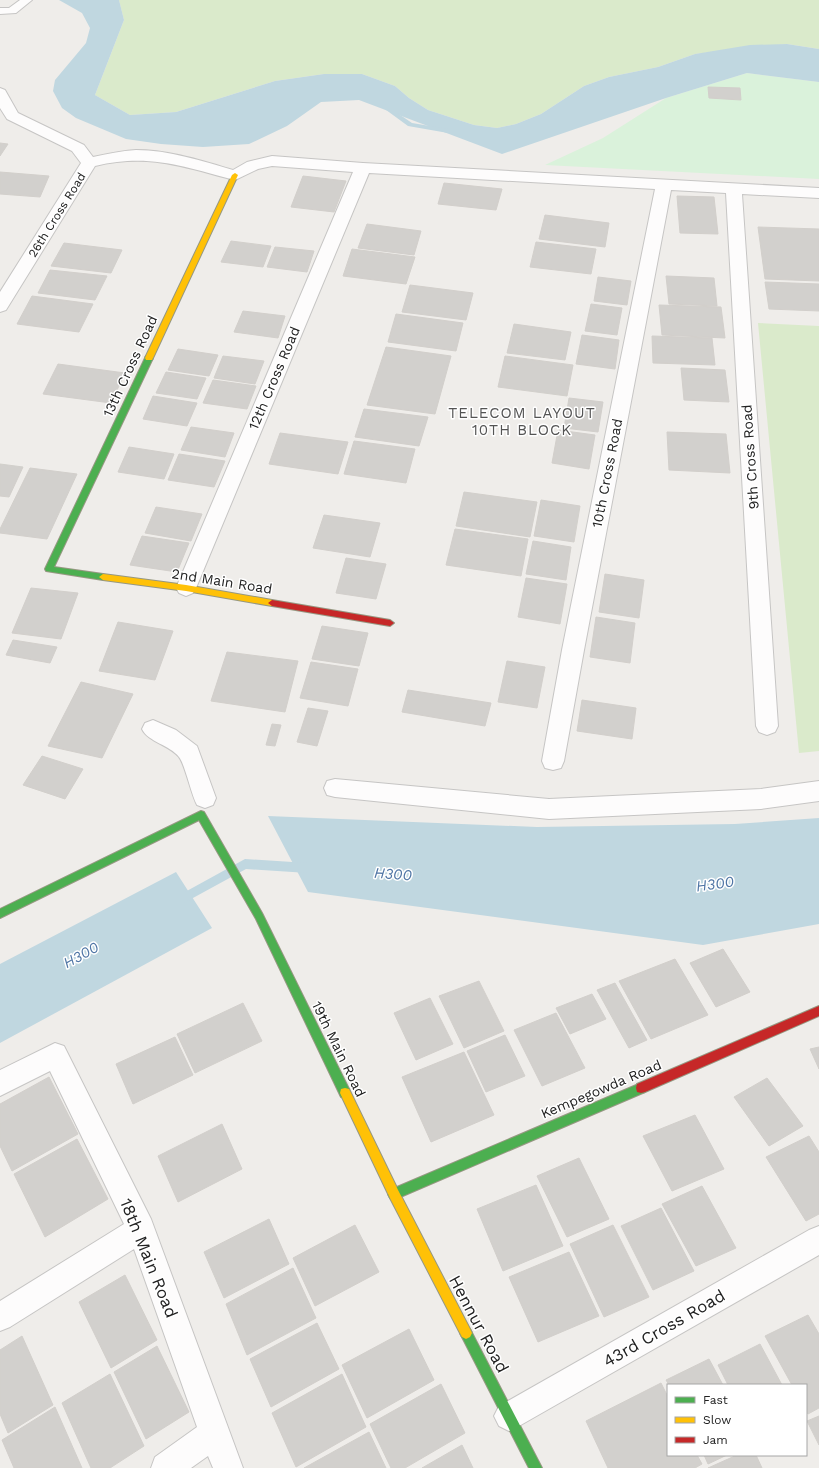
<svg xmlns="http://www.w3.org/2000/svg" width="819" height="1468" font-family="'Work Sans',sans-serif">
	<rect width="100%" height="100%" fill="#efedea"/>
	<path fill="#daeacb" d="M119,0h700v49l-32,-5 -92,10 -37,13 -49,10 -25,9 -43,28 -25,10 -19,4 -23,-3 -46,-15 -19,-12 -14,-12 -33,-12h-38l-49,7 -99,31 -46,3 -35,-20 29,-75z
		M758,323l61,3v425l-20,2z"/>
	<path fill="#daf2db" d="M747,73l72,9v97l-274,-14 58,-27 63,-40z"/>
	<path fill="#c0d7e0" d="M59,0h60l5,20 -29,75 35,20 46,-3 99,-31 49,-7h38l33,12 14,12 19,12 46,15 23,3 19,-4 25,-10 43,-28 25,-9 49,-10 37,-13 55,-9 37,-1 32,5v33l-72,-9 -81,25 -164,56 -143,-54 -38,2 -34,24 -38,18 -46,3 -42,-3 -35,-5 -50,-21 -14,-10 -9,-17 2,-11 31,-37 4,-15 -8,-15z
		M268,816l269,11 198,-3 84,-6v106l-116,21 -395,-53z
		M176,872l36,56 -212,115v-79z"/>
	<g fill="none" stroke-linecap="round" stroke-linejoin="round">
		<path fill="#c0d7e0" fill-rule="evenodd" d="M384,104l28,19 36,6 4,2 -4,2 -40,-7 -26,-19 -1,-1z
			M245,859l63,4 4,2 1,3 -1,3 -4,2 -62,-4 -64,35 -4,2 -4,-2 -1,-3 1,-3z"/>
	</g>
	<path fill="#d2d0cd" stroke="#d2cfcb" d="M708,87l32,1 1,12 -32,-2z
		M0,143l8,1 -8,12z
		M0,172l49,4 -9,21 -40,-3z
		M303,176l43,5 -12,31 -43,-5z
		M444,183l58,6 -6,21 -58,-6z
		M677,196l37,1 4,37 -38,-1z
		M545,215l64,8 -4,24 -66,-8z
		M367,224l54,7 -7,24 -56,-7z
		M758,227l61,2v52l-54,-2z
		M231,241l40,5 -8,21 -42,-5z
		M536,242l60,7 -5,25 -61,-7z
		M64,243l58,7 -11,23 -60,-7z
		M275,247l39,4 -7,21 -40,-5z
		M352,249l63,8 -9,27 -63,-8z
		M50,270l57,6 -12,24 -57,-7z
		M666,276l48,2 3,28 -48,-2z
		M598,277l33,4 -4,24 -33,-4z
		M765,282l54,2v27l-50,-2z
		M410,285l63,8 -7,27 -64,-8z
		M32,296l61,8 -14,28 -62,-8z
		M591,304l31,4 -5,27 -32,-4z
		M659,305l62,2 4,31 -63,-3z
		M243,311l42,5 -7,22 -44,-6z
		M396,314l67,9 -7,28 -68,-9z
		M514,324l57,8 -6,28 -58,-7z
		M582,335l37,5 -4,29 -39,-5z
		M652,336l60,2 3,27 -62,-2z
		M386,347l65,9 -16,58 -68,-9z
		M178,349l40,6 -9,21 -41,-6z
		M223,356l41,5 -9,23 -41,-6z
		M505,356l68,9 -6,31 -69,-9z
		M58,364l67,9 -14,30 -68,-9z
		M681,368l44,2 4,32 -45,-2z
		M166,372l40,6 -9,21 -41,-6z
		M213,380l43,6 -9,23 -44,-6z
		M153,396l44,7 -10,23 -44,-7z
		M569,398l34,4 -5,30 -34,-4z
		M364,409l64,8 -9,29 -64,-9z
		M191,427l43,6 -9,24 -44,-7z
		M558,430l37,5 -6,34 -37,-6z
		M667,432l59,2 4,39 -61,-3z
		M280,433l68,9 -10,32 -69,-10z
		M354,441l61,8 -9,34 -62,-9z
		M129,447l45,7 -10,25 -46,-7z
		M179,454l46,7 -11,26 -46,-7z
		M0,464l23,3 -14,30 -9,-1z
		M30,468l47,6 -30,65 -47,-6v-4z
		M464,492l73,10 -7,35 -74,-11z
		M541,500l39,6 -6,36 -40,-6z
		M156,507l46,7 -11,27 -46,-8z
		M324,515l56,8 -10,34 -57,-9z
		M455,529l73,10 -7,37 -75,-11z
		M142,536l47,7 -12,29 -47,-7z
		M533,541l38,6 -5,33 -40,-6z
		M346,558l40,6 -10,35 -40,-6z
		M605,574l39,6 -5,38 -40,-6z
		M526,578l41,6 -7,40 -42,-7z
		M31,588l47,5 -17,46 -49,-6z
		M596,617l39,6 -5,40 -40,-6z
		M118,622l55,9 -18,49 -56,-9z
		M322,626l46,7 -9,33 -47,-7z
		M13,640l44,7 -7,16 -44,-8z
		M227,652l71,9 -13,51 -74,-11z
		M507,661l38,6 -8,41 -39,-6z
		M311,662l47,7 -10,37 -48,-8z
		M81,682l52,12 -31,64 -54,-12z
		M408,690l83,13 -6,23 -83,-14z
		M582,700l54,8 -4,31 -55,-8z
		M308,708l20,3 -11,35 -20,-4z
		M272,724l9,1 -6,21 -9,-1z
		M42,756l41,13 -18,30 -42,-14z
		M723,949l27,43 -34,15 -26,-44z
		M675,959l33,56 -57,24 -32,-58z
		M479,981l25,50 -40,17 -25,-52z
		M615,983l32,57 -18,8 -32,-58z
		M592,994l14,25 -36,15 -14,-26z
		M430,998l23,46 -37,16 -22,-47z
		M243,1003l19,38 -67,32 -18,-39z
		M556,1013l29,55 -43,18 -28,-56z
		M505,1035l20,41 -39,16 -19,-41z
		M175,1037l18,38 -60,29 -17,-40z
		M819,1047v22l-9,-20z
		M464,1052l30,63 -63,27 -29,-65z
		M49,1077l29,57 -66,37 -12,-25v-42z
		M767,1078l36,48 -34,20 -35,-49z
		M695,1115l29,54 -52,22 -29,-55z
		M222,1124l20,45 -64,33 -20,-46z
		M809,1136l10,16v62l-13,7 -40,-64z
		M77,1139l31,60 -63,38 -31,-63z
		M579,1158l30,61 -42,18 -30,-61z
		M536,1185l27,61 -60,25 -26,-62z
		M702,1186l34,62 -40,18 -34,-62z
		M661,1208l33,63 -41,19 -32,-64z
		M269,1219l20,45 -65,34 -20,-46z
		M355,1225l24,47 -64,34 -22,-48z
		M613,1225l36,72 -45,20 -34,-73z
		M569,1252l30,64 -61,26 -29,-65z
		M293,1268l23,50 -69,37 -21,-51z
		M125,1275l32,65 -46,28 -32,-66z
		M808,1315l11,19v74l-11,6 -2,-3v-26h-14l-27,-49z
		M317,1323l22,46 -68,38 -21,-48z
		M409,1329l25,51 -67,38 -25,-53z
		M22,1336l31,69 -45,28 -8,-19v-64z
		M760,1344l22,41h-54l-10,-20z
		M157,1346l32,66 -43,27 -32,-67z
		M709,1359l14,26h-54l-3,-5z
		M110,1374l34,72 -34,22h-19l-29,-65z
		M342,1374l24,53 -70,40 -24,-54z
		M661,1383l7,14v58h29l5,9 -7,4h-87l-22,-47z
		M441,1384l24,49 -60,35h-14l-21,-44z
		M55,1407l27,61h-68l-12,-28z
		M819,1416v29l-12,-24z
		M369,1432l17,36h-82z
		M462,1445l11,23h-51z
		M704,1455h23l-19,9z
		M737,1455h19l6,13h-54z"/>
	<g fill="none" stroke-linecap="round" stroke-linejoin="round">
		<defs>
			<path id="lane" d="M20,0h12l-16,13 -16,1v-6h9z"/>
			<path id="street" d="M0,88l5,2 13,23 66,32 9,12c14,-3 28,-6 43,-7 33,0 66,11 97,20l14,-8 25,-6 91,7 456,25v10l-77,-4 36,532 -3,6 -8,3 -8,-3 -3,-6 -30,-533 -55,-3 -87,460 -20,111 -3,7 -8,2 -8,-2 -3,-7 20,-111 93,-461 -286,-16 -173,415 -3,5 -7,3 -7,-3 -3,-5 177,-416 -81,-6 -14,3 -23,11c-52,-13 -85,-27 -140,-14l-89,144 -6,2v-20l81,-129 -9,-12 -65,-32 -7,-11z
				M153,720l23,10 21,16 19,52 -3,7 -8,3 -8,-3c-6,-11 -12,-41 -18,-48 -9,-12 -31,-15 -37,-28l3,-6z
				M335,779l214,20 212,-10 58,-8v20l-58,8 -212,10 -214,-22 -8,-2 -3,-7 3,-7z
				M55,1043l9,3 87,173 92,249h-30l-5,-12 -17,12h-40l4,-11 42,-30 -63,-178 -124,78 -10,4v-30l124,-77 -74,-153 -50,25v-26z
				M819,1226v29l-300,171 -10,5 -10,-5 -5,-10 5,-10 310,-176z"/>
			<path id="fast" d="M146,356h6l1,2 -99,209 49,7 4,3 -4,3 -57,-9 -1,-2z
				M201,811l3,1 58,101 87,176 1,4 -1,4 -4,1 -4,-1 -85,-178 -57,-99 -199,98v-9z
				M641,1083l4,1 1,4 -1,4 -247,106 -4,2 -4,-2 -2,-4 2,-4z
				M466,1327l4,2 72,139h-13l-67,-131 -2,-4 2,-4z"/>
			<path id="slow" d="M235,173l3,2 -85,183 -1,2h-6l-1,-2 87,-183z
				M103,574l83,11 86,15 4,3 -4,3 -86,-15 -83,-11 -4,-3z
				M345,1088l4,1 49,101 72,139 2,4 -2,4 -4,2 -4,-2 -72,-139 -50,-105 1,-4z"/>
			<path id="jam" d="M272,600l118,20 4,3 -4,3 -118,-20 -4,-3z
				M819,1006v10l-174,76 -4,1 -4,-1 -1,-4 1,-4z"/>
		</defs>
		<use href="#lane" stroke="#c6c5c4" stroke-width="2"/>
		<use href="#street" stroke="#c6c5c4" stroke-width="2"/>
		<use href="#fast" stroke="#969882" stroke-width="2"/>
		<use href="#slow" stroke="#969882" stroke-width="2"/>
		<use href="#jam" stroke="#969882" stroke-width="2"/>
		<use href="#lane" fill="#fdfcfc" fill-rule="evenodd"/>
		<use href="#street" fill="#fdfcfc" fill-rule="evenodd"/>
		<use href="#fast" fill="#4caf50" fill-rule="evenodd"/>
		<use href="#slow" fill="#ffc107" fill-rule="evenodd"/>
		<use href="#jam" fill="#c62828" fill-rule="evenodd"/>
	</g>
	<g text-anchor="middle" stroke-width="3" stroke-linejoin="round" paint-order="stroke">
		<g font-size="12" fill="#212121" stroke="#fff">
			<text transform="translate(57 215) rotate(-58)" y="4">26th Cross Road</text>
		</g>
		<g font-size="14" fill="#212121" stroke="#fff">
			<text transform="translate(130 366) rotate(-65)" y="5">13th Cross Road</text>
			<text transform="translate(274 378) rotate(-67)" y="5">12th Cross Road</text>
			<text transform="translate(750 457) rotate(-94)" y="5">9th Cross Road</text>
			<text transform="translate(607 473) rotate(-79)" y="5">10th Cross Road</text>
			<text transform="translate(222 581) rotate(9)" y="5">2nd Main Road</text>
			<text transform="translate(339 1049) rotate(64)" y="5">19th Main Road</text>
			<text transform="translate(601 1089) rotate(-23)" y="5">Kempegowda Road</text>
		</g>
		<g font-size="15" letter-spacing="1" fill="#545454" stroke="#fff">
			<text x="522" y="418">TELECOM LAYOUT<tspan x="522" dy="17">10TH BLOCK</tspan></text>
		</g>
		<g font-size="15" font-style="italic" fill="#4f75a5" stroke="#fff">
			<text transform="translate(393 874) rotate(4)" y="5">H300</text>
			<text transform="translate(715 884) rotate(-8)" y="5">H300</text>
			<text transform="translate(81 955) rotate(-29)" y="5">H300</text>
		</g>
		<g font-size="17" fill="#212121" stroke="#fff">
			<text transform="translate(149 1258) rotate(68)" y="6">18th Main Road</text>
			<text transform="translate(479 1324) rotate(62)" y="6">Hennur Road</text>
			<text transform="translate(664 1328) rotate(-30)" y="6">43rd Cross Road</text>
		</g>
	</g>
	<rect x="667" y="1384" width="140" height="72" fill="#ffffff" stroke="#a6a6a6"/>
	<rect x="675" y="1397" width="20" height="6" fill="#4caf50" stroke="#a6a6a6"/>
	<text x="703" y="1404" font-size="12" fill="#212121">Fast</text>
	<rect x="675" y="1417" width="20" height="6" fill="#ffc107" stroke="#a6a6a6"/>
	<text x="703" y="1424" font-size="12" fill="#212121">Slow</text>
	<rect x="675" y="1437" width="20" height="6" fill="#c62828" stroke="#a6a6a6"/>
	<text x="703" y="1444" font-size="12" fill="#212121">Jam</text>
</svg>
